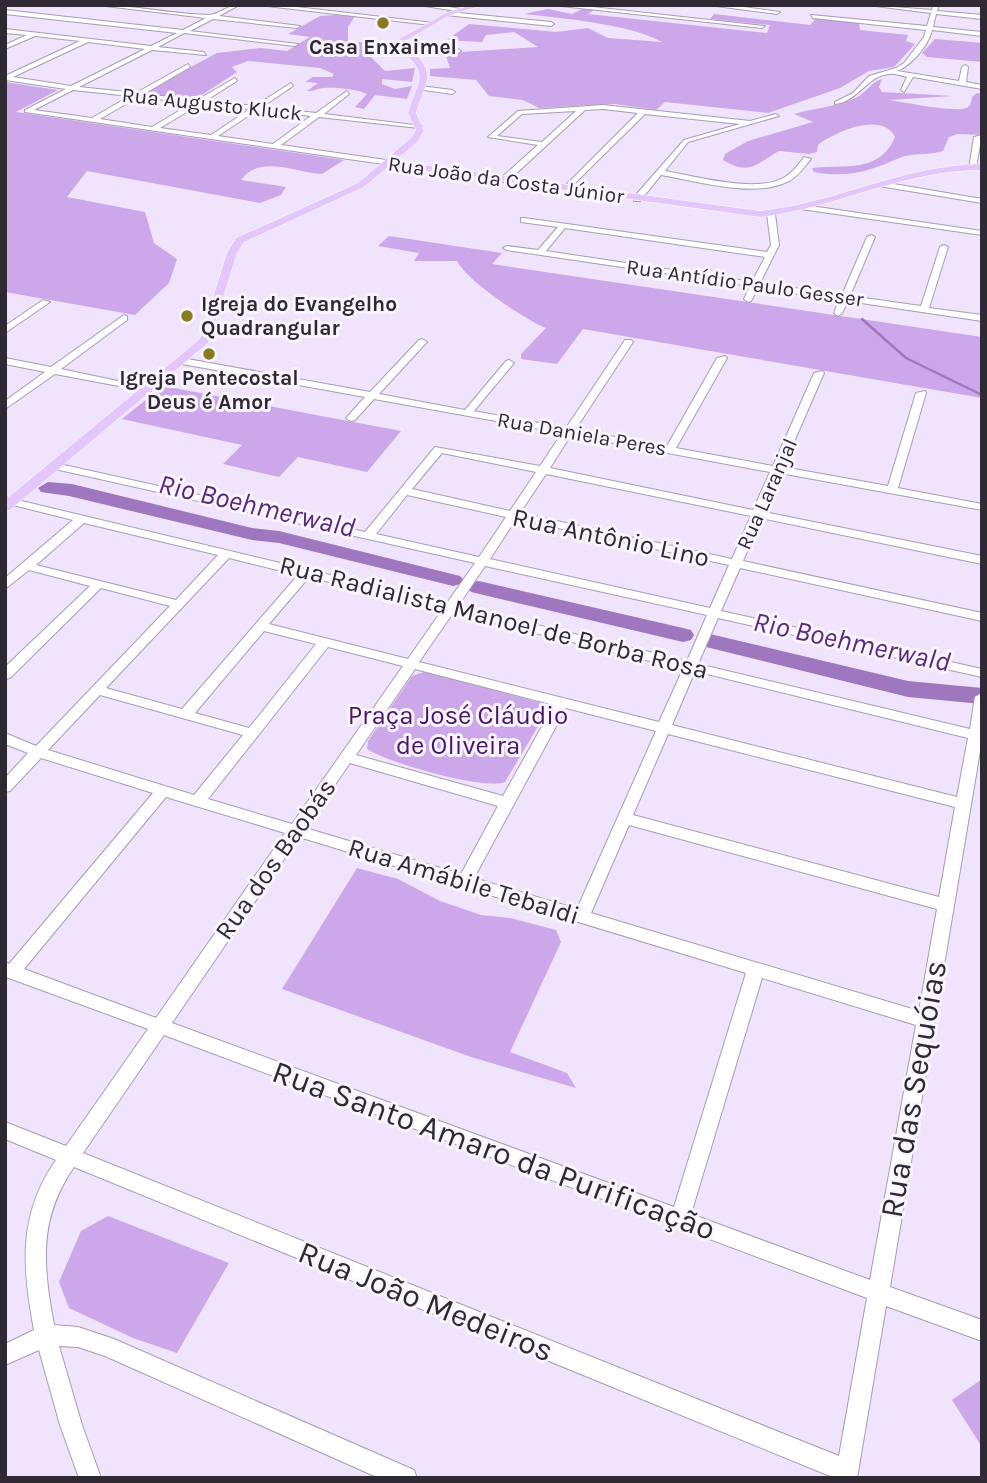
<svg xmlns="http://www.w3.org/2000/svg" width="987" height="1483" font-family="Karla,sans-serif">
	<rect width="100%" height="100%" fill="#f0e3fc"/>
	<path fill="#cca8eb" d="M548,9l24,5 10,-5 12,1 -6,4 179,19 3,-8 -60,-6 4,-5 96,11 7,-8 42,5 1,8 48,5 -2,6 9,3 -21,23 -25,4 -29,17 -72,25 -103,-11 -9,8 -41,-6 -76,4 -16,-8 -34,-4 -13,-16 -46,-4v-7l20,-1 -5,-15 93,-6 -24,-15 -28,3 -4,7 -35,-2 22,-16 87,8 32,-4 20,10 54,4c-32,-18 -102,-24 -138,-28z
		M336,15l19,1 -7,11v15l47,1 4,6 -34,2 20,20 30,-3 -3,14 -30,-3v5l13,5 17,-3 -5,13 -32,-4 -11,14 -9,-2 12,-13c-11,-5 -31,-7 -43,-6 -7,0 -10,4 -17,3l11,-8 -13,-1 8,-5h19l2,-3 -14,-6 -72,-7 -16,6 5,5 -43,28 -55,-5 78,-42 44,-5 26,3 23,-14 -22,-3 32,-18z
		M935,39l47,4v19l-55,-5 -5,-4z
		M882,79l-3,8 3,5 71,4 -64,4c13,2 72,14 79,7 4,-3 3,-6 4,-10l5,-4 5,1v41l-24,-1 -9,3 -6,14c-12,4 -25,2 -38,5 -10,3 -20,9 -31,12 -19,7 -41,8 -60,4l-2,-4c33,-4 67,6 83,-31 -13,-26 -60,-5 -77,8l-1,7 -8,2 -30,-3c-23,13 -29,25 -56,9l2,-6 23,-13 65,-19 -19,-8c20,-6 42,-7 61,-16 12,-5 14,-15 27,-19z
		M5,82l53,8 -42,22 328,48 -22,14c-26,-1 -62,-20 -81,6l45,7 -5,8 -21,8 -173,-32 -20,26 78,15 9,31 23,16 -8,24 -34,32 -130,-23z
		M389,236l113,17 -10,11 490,73v61l-399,-69 -26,35 -36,-5v-5l25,-26c-22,-9 -79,-47 -89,-67h-43l5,-8 -41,-7z
		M163,386l238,45 -34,41 -69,-15 -19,20 -56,-13 19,-19 -120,-26z
		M424,672l114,30 7,4 1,7 -41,69c-20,9 -119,-20 -138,-33l1,-8 44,-65z
		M357,868l41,11 42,22 41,14 29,3 46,12 5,12 -51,110 57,21 9,15 -105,-31 -189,-68z
		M108,1216l121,47 -52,90 -44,-15 -64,-30 -10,-26 22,-51z
		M982,1379v68l-30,-47z"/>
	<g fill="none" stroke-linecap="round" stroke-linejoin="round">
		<path stroke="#9f77bf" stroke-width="2.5" d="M862,319l44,39 76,37"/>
		<path fill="#9f77bf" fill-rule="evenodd" d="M48,482l24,2 180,44 27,3 181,45 4,4 -4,4 -7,2 -174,-43 -27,-3 -183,-44 -28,-4 -3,-4z
			M479,581l204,47 8,2 3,5 -3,5 -8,2 -212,-50 -3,-5 3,-5z
			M710,634l198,47 74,7v16l-74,-7 -206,-51 -3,-5 3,-5z"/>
		<defs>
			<path id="minor" d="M97,5c37,0 74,9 111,10 11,0 19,-10 31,-10l-20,11 81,10 -3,2 -84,-9 -23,12 108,13 -3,2 -111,-13 -26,14 46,5 2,3 -54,-5 -73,37 57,6 52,-29 2,3 -46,27 53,6 38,-22 2,3 -32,20 50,5 36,-23 2,3 -31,21 54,6 31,-22 2,3 -25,20 98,12 -3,2 -100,-11 -38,28 112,16 -3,4 -365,-53v-2l41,-21 -61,-9v-4l75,-35 -45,-5 -30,13v-4l22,-10 -22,-2v-4l146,17 26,-13 -172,-19v-4l178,20 23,-12zM88,42l57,7 -74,37 -58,-9zM73,90l57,6 -38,22 -58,-8zM138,97l54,6 -40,24 -52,-8zM200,104l50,5 -39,26 -51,-7zM257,110l54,6 -38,28 -55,-8z
				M258,5h21l155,18 -3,2z
				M418,5h20l22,4 -3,2z
				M552,5h22l191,21 -3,2z
				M708,5h21l51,7 -3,2z
				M867,5l65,5 1,-5h6l-2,6 45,4v4l-46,-5 -3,13 49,5v4l-50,-6c-4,16 -20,35 -35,41l62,10 3,-14 3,-2 3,2 -2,15 16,3v4l-69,-12 -9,15 -3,-2 6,-13c-5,-1 -12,-4 -17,-3 -23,1 -32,28 -55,30v-2l18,-9 16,-17 27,-8 8,-5 20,-26 2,-7 -113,-12 -2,-3 116,11 4,-13z
				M448,12l103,10 3,2 -3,2 -105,-11z
				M403,42l55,7 3,2 -3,2 -57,-8z
				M420,86l32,4 3,2 -3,2 -34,-5z
				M603,105l147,16 26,-7 3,2 -91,26 -23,29c30,5 93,23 120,6 8,-5 14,-13 19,-20l7,2c-7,8 -14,19 -24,23 -34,16 -90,-1 -126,-7l-21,26h-6v-4l50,-57 56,-16 -95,-10 -78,77h-3v-4l74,-74 -35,-4 -18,1 -78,72h-6v-4l37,-33 -50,-8 30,-26zM576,111l-34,31 -45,-6 25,-22z
				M982,135l-6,32 -7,2 5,-32z
				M882,182l100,17v4l-103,-17 -1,-2z
				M804,205l178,26v4l-181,-26 -1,-2z
				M771,212l4,2 4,31 -19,38 82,12 25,-58 4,-2 4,2 -25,59 71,10 19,-59 4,-2 4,2 -19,61 53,7v6l-134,-20 -6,12 -4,3 -4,-3 5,-13 -81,-12 -7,13 -3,1 -4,-3 6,-13 -243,-36 -4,-2 4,-2 31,4 20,-23 -37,-5v-4h3l243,34 4,-7 -4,-31zM565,228l200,29 -13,25 -206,-31z
				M43,300l7,2 -45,31v-7z
				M124,315l3,1v4l-66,49 90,19v4l-96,-18 -50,35v-8l40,-29 -40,-8v-6l46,9z
				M422,339l5,3 -2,2 -46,50 86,16 41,-49 3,-1 5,3 -40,48 92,17 59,-88h6l2,2 -58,88 92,16 50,-88 8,-2 2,2 -51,90 97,18 41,-93 8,-2 2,2 -41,94 105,19 28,-93 9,-2 1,2 -28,95 84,16v6l-202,-37 -16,39 218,44v8l-221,-46 -18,43 239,52v8l-242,-53 -19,43 261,58v8l-264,-59 -20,46 272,65 5,-32 7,-4v46l-92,548 92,33v21l-96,-35 -29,172h-22l-761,-311c-36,52 -31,98 -20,158l24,2 36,12 300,131 3,8h-38l-274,-122 -27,-9 -19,-1 23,79 19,53h-22l-19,-53 -21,-75 -34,15v-21l29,-14c-12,-62 -16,-116 22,-170l-51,-21v-17l61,24 82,-117 -142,-52 -1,-15 4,2 144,-171 -112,-35 -31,33 -5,1v-14l23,-25 -23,-9v-11l31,13 134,-140 -69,-18 -91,90 -5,1v-12l85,-81 -61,-16 -24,19v-11l68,-58 -68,-17v-6l442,106 28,-40 -420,-94 -5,-3 5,-3 310,69 70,-85 105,19 22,-33 -188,-34 -19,21 -4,1 -5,-3 19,-21 -183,-33 -5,-3 5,-3 188,34 49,-52zM571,435l199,37 -17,38 -203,-42zM442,453l94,19 -26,39 -98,-22zM546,474l205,42 -19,43 -212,-46zM407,495l99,22 -27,40 -103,-23zM516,519l213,46 -19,43 -220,-49zM84,523l134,32 -42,45 -140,-35zM229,558l69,17 -116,134 -76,-21zM485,566l222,49 -20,46 -229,-55zM309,577l133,33 -34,49 -139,-35zM453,613l230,56 -24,53 -240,-60zM264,631l52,13 -67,84 -54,-15zM328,647l75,19 -111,158 -84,-25zM415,669l139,36 -51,91 -147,-41zM695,671l273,67 -11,59 -285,-72zM100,695l143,40 -49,60 -146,-45zM566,708l90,23 -79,178 -103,-31zM668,734l287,73 -16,90 -306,-82zM350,763l148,43 -37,68 -156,-46zM166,797l119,36 -129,185 -132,-49zM629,825l308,84 -18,102 -328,-98zM299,837l447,136 -72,234 -502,-184zM762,978l154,47 -46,255 -179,-66zM164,1035l703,263 -28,158 -756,-303z"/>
			<path id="major" d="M472,5h11l-33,10 -43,25v5c30,29 21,31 9,68l8,17 -6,11 -23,20 365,50c76,-8 144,-46 222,-47v6c-78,0 -146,38 -222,47l-371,-51 -25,21 -120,55 -7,11 -28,89 -199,168 -5,1v-11l195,-161 27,-86 9,-15 122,-55 53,-45 5,-8 -8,-17c13,-41 21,-35 -9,-67v-7l47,-26z"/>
		</defs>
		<use href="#minor" stroke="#a89cb3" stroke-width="2"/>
		<use href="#major" stroke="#fff" stroke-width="1"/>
		<use href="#minor" fill="#fff" fill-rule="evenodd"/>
		<use href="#major" fill="#e3c7fa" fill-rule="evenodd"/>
	</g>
	<g fill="#8b7b20" stroke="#f9f4fe" stroke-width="2.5">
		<circle cx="383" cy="23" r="7"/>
		<circle cx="187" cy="316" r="7"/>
		<circle cx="209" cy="354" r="7"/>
	</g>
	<g text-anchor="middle" stroke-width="6" stroke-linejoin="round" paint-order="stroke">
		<g font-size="21" font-weight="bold" fill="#2e2932" stroke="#f9f4fe">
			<text x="383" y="54">Casa Enxaimel</text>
			<text x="201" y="311" text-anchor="start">Igreja do Evangelho<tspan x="201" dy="24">Quadrangular</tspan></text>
			<text x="209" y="385">Igreja Pentecostal<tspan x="209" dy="24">Deus é Amor</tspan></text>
		</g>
		<g font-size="21" fill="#2e2932" stroke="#f9f4fe">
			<text transform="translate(212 104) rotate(6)" y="7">Rua Augusto Kluck</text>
			<text transform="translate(506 180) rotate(8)" y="7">Rua João da Costa Júnior</text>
			<text transform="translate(745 283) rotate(8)" y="7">Rua Antídio Paulo Gesser</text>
			<text transform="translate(582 434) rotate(10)" y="7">Rua Daniela Peres</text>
			<text transform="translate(767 494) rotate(-66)" y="7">Rua Laranjal</text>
		</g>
		<g font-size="26" fill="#2e2932" stroke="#f9f4fe">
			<text transform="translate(611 537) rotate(12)" y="9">Rua Antônio Lino</text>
			<text transform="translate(494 617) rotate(14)" y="9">Rua Radialista Manoel de Borba Rosa</text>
			<text transform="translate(275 859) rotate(-55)" y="9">Rua dos Baobás</text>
			<text transform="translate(464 881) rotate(17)" y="9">Rua Amábile Tebaldi</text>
		</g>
		<g font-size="26" fill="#4b146c" stroke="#f9f4fe">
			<text x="458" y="724">Praça José Cláudio<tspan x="458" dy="30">de Oliveira</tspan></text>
		</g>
		<g font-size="28" font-style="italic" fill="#5a277d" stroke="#f9f4fe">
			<text transform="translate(257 505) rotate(13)" y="10">Rio Boehmerwald</text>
			<text transform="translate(852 641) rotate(12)" y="10">Rio Boehmerwald</text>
		</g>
		<g font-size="32" fill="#2e2932" stroke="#f9f4fe">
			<text transform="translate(913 1089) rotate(-80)" y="11">Rua das Sequóias</text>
			<text transform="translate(494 1150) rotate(20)" y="11">Rua Santo Amaro da Purificação</text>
			<text transform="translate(426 1301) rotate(22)" y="11">Rua João Medeiros</text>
		</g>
	</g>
	<rect width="987" height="1483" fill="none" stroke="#2e2932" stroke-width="14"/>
</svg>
